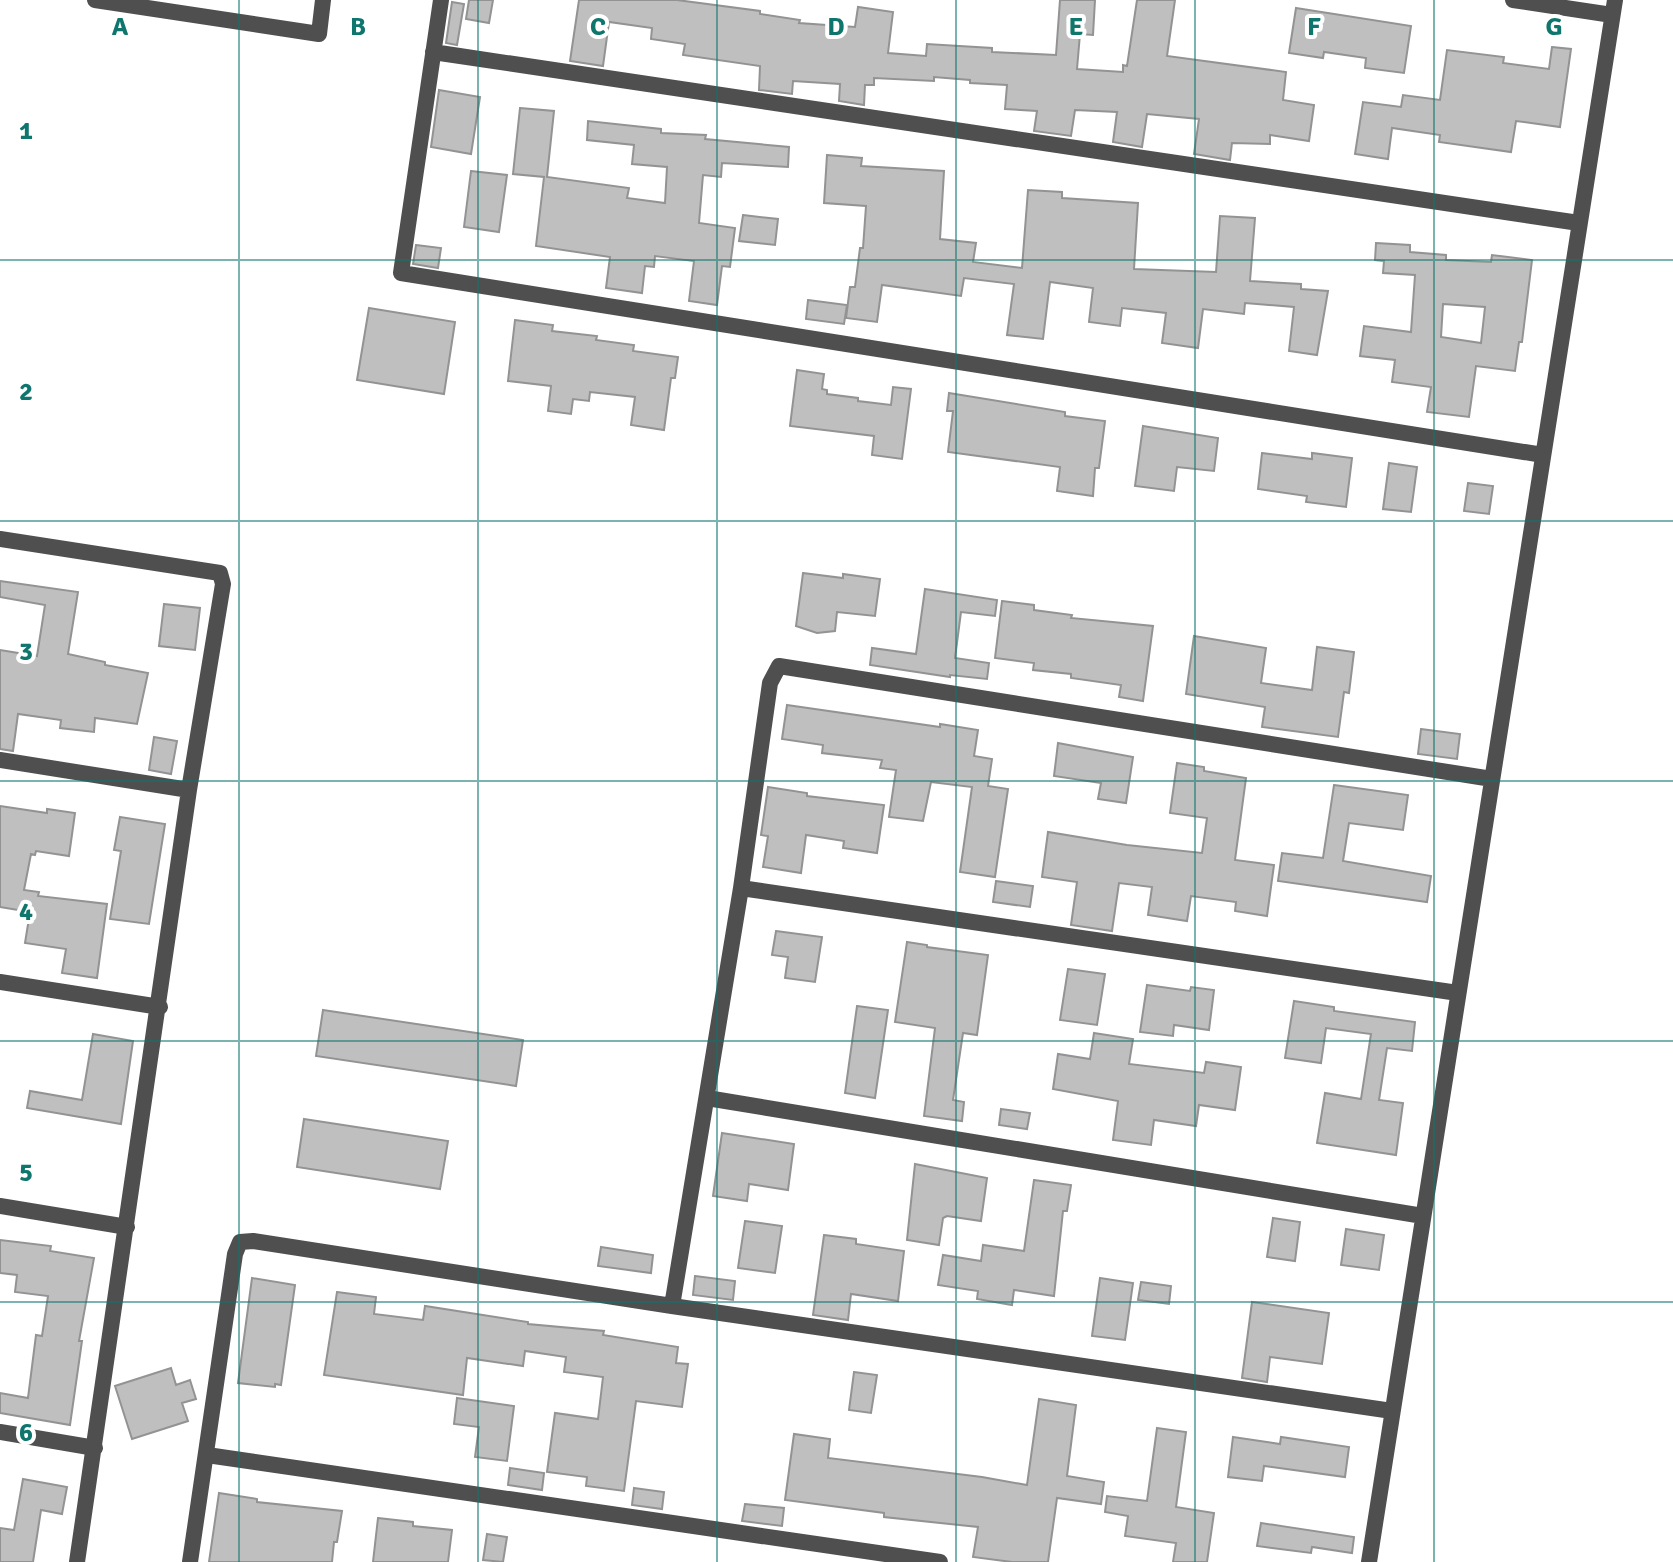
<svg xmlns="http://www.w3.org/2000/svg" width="1673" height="1562" font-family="Signika,sans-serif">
	<rect width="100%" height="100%" fill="#fff"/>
	<path fill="#bfbfbf" stroke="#939393" stroke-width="2" fill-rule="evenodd" d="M469,0h24l-4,23 -23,-4z
		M579,0h98l83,11v3l40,6 -1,3 56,4 3,-20 35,5 -5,41 38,3 1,-12 65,4v4l64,3 4,-55h35l-2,35 -13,-1 -3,35 46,3v-7l4,1 10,-66h38l-8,56 119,16 -3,28 31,5 -5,36 -39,-6v9l-38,-1 -2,17 -36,-6 5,-35 -52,-5 -5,33 -29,-5 4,-30 -42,-2 -4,26 -37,-5 3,-20 -32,-2 2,-24 -37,-2v-3l-36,-3v4l-60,-3v7h-9l-1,20 -25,-4 1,-17 -47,-3 -1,13 -33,-4 1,-24 -77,-11 2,-11 -34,-5 1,-11 -43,-6 -6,44 -33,-5z
		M452,2l12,2 -7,41 -11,-2z
		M1296,8l115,18 -7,47 -39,-5 1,-10 -42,-6 -1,6 -34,-5z
		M1552,47l19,2 -11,78 -44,-6 -5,31 -72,-10 1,-7 -48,-7 -4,31 -33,-5 8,-52 38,5 2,-12 37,5 7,-50 57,7 -1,6 46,6z
		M439,90l41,7 -9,57 -40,-7z
		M520,108l34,3 -7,66 82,11 -2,10 38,5 2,-36 -35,-3 2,-19 -47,-5 1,-19 73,8v4l45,2 -1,4 84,8 -1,20 -66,-4 -1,14 -18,-2 -4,48 36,5 -5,39 -8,-1 -5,39 -28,-4 5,-40 -39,-5 -1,11 -9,-1 -3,27 -36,-5 4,-31 -74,-11 8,-69 -31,-3z
		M827,155l35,3 -1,8 83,5 -4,68 36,4 -3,19 49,6 6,-78 34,2v6l76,5 -4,66 82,3 4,-56 35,2 -5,63 51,3v5l27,2 -11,64 -28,-4 5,-44 -49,-4 -1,11 -41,-5 -5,39 -36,-5 4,-30 -44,-5 -2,18 -31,-4 4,-34 -43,-6 -7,57 -36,-4 7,-51 -50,-6 -3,18 -79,-11 -5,37 -31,-4 4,-31h5l5,-39h3l3,-42 -42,-3z
		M471,171l36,4 -8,57 -35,-5z
		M743,215l35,4 -3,26 -36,-4z
		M1376,243l34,2v7l36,3v5l45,2 1,-7 40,5 -10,82h-3l-4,29 -39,-5 -7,51 -42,-5 4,-25 -39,-5 3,-22 -35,-4 4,-30 47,6 4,-57 -32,-2 1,-12 -9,-1zM1443,304l42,3 -4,36 -40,-6z
		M416,245l25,3 -3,20 -25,-4z
		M808,300l39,5 -3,19 -38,-5z
		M369,308l86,14 -11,72 -87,-14z
		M515,320l38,5 -1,6 45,5 -1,4 38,5 -1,6 45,6 -3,21h-4l-7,52 -33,-5 4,-28 -45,-5 -1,9 -16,-2 -2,15 -23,-3 3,-25 -43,-5z
		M797,370l27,4 -2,15 5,1v4l31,4v3l33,4 2,-18 18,2 -9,70 -30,-4 2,-19 -84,-10z
		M949,393l116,19v4l40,5 -6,47h-4l-2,28 -36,-5 3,-24 -112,-15 5,-41h-6z
		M1143,426l75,12 -4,33 -37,-4 -3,24 -39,-5z
		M1262,453l50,6v-6l40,5 -6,49 -40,-5 1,-6 -49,-7z
		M1389,463l28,4 -6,45 -28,-3z
		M1468,483l25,3 -4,28 -25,-3z
		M803,573l40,5v-4l37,5 -5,37 -38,-4 -2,19 -18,2 -21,-7z
		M0,581l78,11 -10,62 37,8v3l43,8 -11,51 -42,-6 -1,14 -34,-4 1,-8 -43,-6 -5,37 -13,-2v-99l37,6 8,-51 -45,-8z
		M925,589l72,11 -2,16 -34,-4 -6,46 34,5 -2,16 -37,-4v2l-80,-12 2,-17 44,6z
		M1002,601l32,4v5l38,5 -1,3 82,8 -10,75 -24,-4 2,-12 -50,-7v-4l-38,-4 1,-7 -39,-5z
		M164,604l36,4 -5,42 -36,-4z
		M1194,636l72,12 -5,35 51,7 5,-43 37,5 -5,41 -5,-1 -6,45 -76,-10 3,-20 -79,-13z
		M787,705l153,22v-3l38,6 -4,26 18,3 -4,27 20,3 -13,88 -35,-5 12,-85 -41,-5 -8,39 -34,-4 7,-47 -16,-2 2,-8 -60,-7 1,-8 -41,-6z
		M1421,729l39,5 -3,25 -39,-5z
		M154,737l23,4 -6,33 -22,-4z
		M1058,743l75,14 -7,46 -28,-4 3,-16 -47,-7z
		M1177,763l27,4v4l42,7 -11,82 39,5 -7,51 -32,-5 1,-9 -45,-6 -4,25 -39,-6 4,-28 -33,-4 -7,48 -41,-6 6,-43 -35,-5 6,-45 79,13 75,8 5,-35 -37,-5z
		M1334,785l74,10 -5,35 -54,-7 -6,38 88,15 -4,26 -149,-21 4,-28 41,5z
		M768,787l39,6v3l77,9 -7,48 -34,-5 1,-7 -38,-6 -5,38 -38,-6 5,-31 -7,-1z
		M0,806l47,7v-4l28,4 -6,43 -33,-5 -1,4 -4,-1 -7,36 15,2 -1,4 69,8 -10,74 -35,-5 4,-24 -41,-6 5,-31 -30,-5z
		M120,817l45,7 -16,100 -39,-5 11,-68 -7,-1z
		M996,881l37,5 -3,21 -37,-5z
		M776,931l46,6 -7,45 -30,-4 3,-21 -16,-2z
		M907,942l20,3v2l61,8 -11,80 -14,-2 -10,67 11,2 -2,19 -38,-5 11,-88 -40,-6z
		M1068,969l37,5 -8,51 -37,-5z
		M1147,985l43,6 1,-4 23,3 -5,40 -35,-5 -1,11 -33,-4z
		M1294,1001l40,6v4l81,11 -3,29 -25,-3 -8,52 24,3 -7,52 -79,-12 8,-50 36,6 10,-65 -45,-6 -5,35 -36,-5z
		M857,1006l31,4 -13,88 -30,-5z
		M323,1010l200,30 -7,46 -200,-30z
		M1094,1033l39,6 -4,25 75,9 2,-11 35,5 -6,43 -36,-5 -3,21 -42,-6 -3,25 -38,-5 5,-39 -65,-12 5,-35 32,5z
		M93,1034l40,7 -12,83 -94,-16 3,-17 52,9z
		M1001,1109l29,4 -3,16 -28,-4z
		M304,1119l144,22 -8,48 -143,-22z
		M722,1133l72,11 -6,46 -39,-6 -2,17 -34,-5z
		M915,1164l72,14 -6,43 -34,-5 -4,2 -4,27 -32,-5z
		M1034,1180l37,5 -4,26h-4l-9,85 -40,-6 -2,15 -35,-6 1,-8 -40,-6 5,-30 38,6 2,-16 41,6z
		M1273,1218l27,4 -5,39 -28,-4z
		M745,1221l37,5 -7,47 -37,-5z
		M1346,1229l38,6 -5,35 -38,-5z
		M824,1235l32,4v5l48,7 -6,50 -47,-7 -3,26 -35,-5z
		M0,1240l51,6 -1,5 44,7 -15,83h3l-12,84 -70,-12v-20l28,5 8,-63 6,1 6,-40 -33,-4 2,-17 -17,-2z
		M601,1247l52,8 -2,18 -53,-7z
		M695,1276l40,5 -2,19 -40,-5z
		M252,1278l43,7 -14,100 -6,-1v3l-37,-4z
		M1100,1278l33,5 -8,57 -33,-4z
		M1141,1282l30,4 -2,18 -31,-4z
		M337,1292l39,5 -2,17 49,6 2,-14 103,16v2l76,7 -1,4 75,12 -2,16 12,1 -6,43 -46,-6 -12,90 -38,-5 1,-9 -40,-5 8,-59 43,6 5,-42 -39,-5 2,-15 -41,-6 -2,15 -56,-8 -4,37 -139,-20z
		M1252,1302l77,11 -7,51 -52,-7 -3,25 -25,-4z
		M171,1368l5,17 14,-5 6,19 -14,4 6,18 -56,18 -17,-53z
		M854,1372l23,3 -6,38 -22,-3z
		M457,1398l57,8 -7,55 -32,-4 4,-30 -25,-3z
		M1039,1399l37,6 -9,71 37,6 -3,22 -44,-6 -9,64h-36l-39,-5 5,-30 -94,-10v-4l-99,-13 9,-66 36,5 -2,19 154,19 45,8z
		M1157,1428l29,4 -10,75 38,6 -7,49h-34l3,-19 -51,-7 3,-20 -23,-4 2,-16 40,5z
		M1233,1437l47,7 1,-7 68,10 -4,30 -81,-11 -2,15 -34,-4z
		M510,1468l34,5 -2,17 -34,-5z
		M23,1479l44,8 -5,27 -21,-4 -8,52h-33v-34l14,2z
		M634,1488l30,4 -2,17 -30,-4z
		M219,1493l38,6v3l85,9 -5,31h-3l-2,20h-123z
		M745,1504l39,4 -2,18 -40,-5z
		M378,1518l35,4v4l39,4 -4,32h-75z
		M1261,1523l93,14 -2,16 -40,-6 -1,6 -54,-7z
		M487,1534l20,3 -4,25 -20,-2z"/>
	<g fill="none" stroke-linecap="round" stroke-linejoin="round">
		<path stroke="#4f4f4f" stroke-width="16" d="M95,0l224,34 4,-34
			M441,0l-40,273 1142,182
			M1513,0l99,15
			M433,52l1146,171
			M0,539l207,32 13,2 3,11 -34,206 -112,772
			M0,760l189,30
			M741,888l717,105
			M0,982l160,25
			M707,1098l716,118
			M0,1206l127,21
			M672,1306l69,-418 29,-205 9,-17 713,113
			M0,1432l95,16
			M207,1455l733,107
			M190,1562l45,-308 5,-12 13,-1 419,65 720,105
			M1369,1562l246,-1562"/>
	</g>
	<path fill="none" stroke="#0f766e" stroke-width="2" stroke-opacity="0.55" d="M239,0v1562M478,0v1562M717,0v1562M956,0v1562M1195,0v1562M1434,0v1562M0,260h1673M0,521h1673M0,781h1673M0,1041h1673M0,1302h1673"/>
	<g font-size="26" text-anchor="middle" font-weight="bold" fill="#0f766e" stroke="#fff" stroke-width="8" stroke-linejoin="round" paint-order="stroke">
		<text x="120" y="35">A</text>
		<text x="358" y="35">B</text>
		<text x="598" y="35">C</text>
		<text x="836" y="35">D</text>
		<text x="1076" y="35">E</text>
		<text x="1314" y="35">F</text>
		<text x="1554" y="35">G</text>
		<text x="26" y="139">1</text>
		<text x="26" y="400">2</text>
		<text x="26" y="660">3</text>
		<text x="26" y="920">4</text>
		<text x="26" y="1181">5</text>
		<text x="26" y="1441">6</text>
	</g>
</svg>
